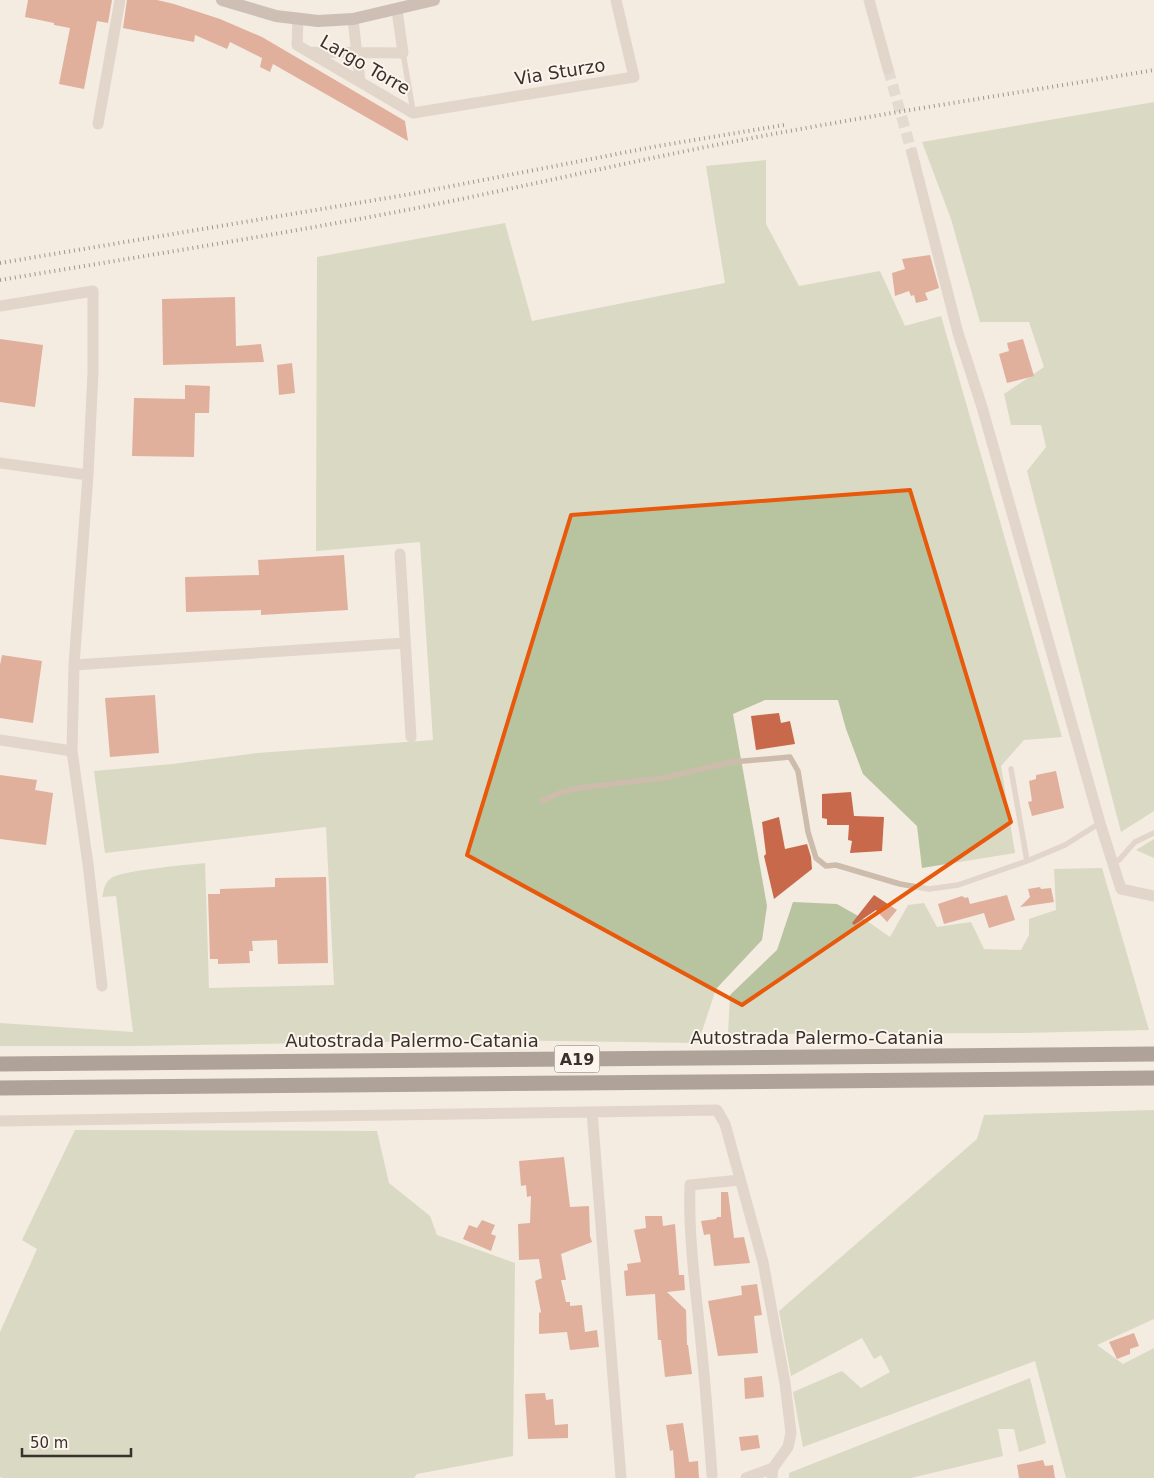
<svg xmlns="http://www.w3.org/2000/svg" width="1154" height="1478" font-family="'DejaVu Sans',sans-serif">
	<rect width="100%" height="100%" fill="#f4ebe1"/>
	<path fill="#b8c4a0" d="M1154,102v709l-33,21 -94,-361 19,-24 -5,-22h-30l-7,-31 40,-27 -15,-45h-49l-29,-103 -29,-77z
		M766,160v64l33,62 81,-15 25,55 36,-10 121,421 -38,3 -23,26 14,87 -93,15 -5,-42 -54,-52 -17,-45 -8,-29h-73l-32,14 34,192 -5,34 -46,49 -18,54 -205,-3 -359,6h-134v-23l133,9 -17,-136 -14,1c2,-7 2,-13 8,-18 10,-9 77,-14 95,-16l4,125 125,-3 -8,-158 -221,26 -11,-82 78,-7 86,-11 175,-13 -13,-198 -104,9 1,-294 188,-34 27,98 193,-38 -19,-117z
		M1154,839v19l-18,-8z
		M1102,868l47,162 -128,3 -293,1 2,-39 47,-45 16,-48 44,2 30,17 23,16 18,-32 16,-2 13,24 34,-5 13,27 37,1 8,-15v-16l27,-9 -2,-41z
		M1154,1110v209l-57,26 26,19 31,-16v130h-88l-31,-117 -232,86 -10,-55 49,-21 19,17 29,-16 -9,-17 -7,4 -12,-21 -71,38 -12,-65 198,-172 7,-24z
		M75,1130l302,1 12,52 41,33 7,19 78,28 -2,193 -96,18 -3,4h-411l-3,-1v-145l37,-83 -15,-9z
		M1030,1378l16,65 -27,9 -5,-23h-16l5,27 -92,22h-122v-5z"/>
	<path fill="#c8694b" d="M28,0h84l-4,23 -11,-2 -13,68 -25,-5 11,-56 -16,-3v-2l-29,-6z
		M127,0h30l17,4 46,15 42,18 143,84 3,20 -135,-77 -3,8 -10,-5 2,-9 -32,-16 -3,7 -32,-14 -1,7 -71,-14z
		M930,255l9,33 -14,5 3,7 -12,3 -2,-8 -3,1 -2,-5 -14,5 -3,-23 13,-4 -3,-10z
		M235,297l1,49 25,-2 3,18 -101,3 -1,-66z
		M0,339l43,6 -8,62 -35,-5z
		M1023,339l11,37 -27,7 -8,-29 10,-3 -2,-8z
		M292,363l3,30 -16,2 -2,-30z
		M185,385l25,1 -1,27h-14l-1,44 -62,-1 2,-58 51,1z
		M344,555l4,55 -87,5v-5l-75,2 -1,-35 74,-2 -1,-15z
		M2,655l40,6 -9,62 -33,-5v-53z
		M155,695l4,58 -49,4 -5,-59z
		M779,713l2,10 9,-2 5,23 -39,6 -5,-34z
		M1056,771l8,37 -32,8 -4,-14 4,-1 -3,-20 7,-2v-4z
		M0,775l37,5 -2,10 18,3 -7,52 -46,-6z
		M851,792l3,24 30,1 -2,34 -32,2 2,-12 -4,-1 1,-15h-22v-6l-5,-1v-24z
		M779,817l6,32 22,-5 4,13 1,12 -38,30 -10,-43 2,-2 -4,-32z
		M326,877l2,86 -50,1 -1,-24 -25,1 1,10h-4l1,12 -32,1v-5h-8l-2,-65h12v-5l55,-2v-9z
		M1040,887l1,2 10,-1 3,14 -34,5 10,-10 -2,-8z
		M874,895l23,15 -10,12 -11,-12 -22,15 -2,-2z
		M1007,895l8,25 -26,8 -5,-15 -40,11 -6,-20 24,-8 3,2 3,-1 2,7z
		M564,1157l6,50 19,-1 1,30 2,6 -31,12 5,26h-5l5,22h4v4l12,-1 3,27 12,-2 2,17 -29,3 -3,-18 -28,2v-21l2,-1 -6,-31 7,-3 -3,-19 -20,1 -1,-36 12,-1 1,-27 -4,1 -1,-12 -5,1 -2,-25z
		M721,1192h7l6,46 10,-1 6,26 -36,3 -4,-32 -6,1 -3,-14 15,-2 1,-2h4z
		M645,1216h17l1,10 12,-2 4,51h5l1,15 -18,2 19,18 1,35h1l4,29 -27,3 -4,-37h-3l-3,-46 -29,2 -2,-25 4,-1 -1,-6 14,-2 -7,-32 12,-2z
		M482,1220l13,5 -4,9 5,2 -5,15 -28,-12 6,-14 8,3z
		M757,1284l5,31 -8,1 4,37 -40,3 -10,-55 34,-6 -1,-9z
		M1134,1333l5,13 -9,3v5l-13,5 -8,-17z
		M762,1376l2,21 -19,2 -1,-21z
		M545,1393l1,7 7,-1 2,26 13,-1v14l-40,1 -3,-45z
		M683,1423l6,39 9,-1 1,17h-24l-2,-28 -3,1 -4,-26z
		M758,1435l2,13 -19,3 -2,-14z
		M1043,1460l2,6 8,-1 2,13h-36l-2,-13z"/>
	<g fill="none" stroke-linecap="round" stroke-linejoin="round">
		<path stroke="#cfc6bd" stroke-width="11" stroke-dasharray="11 5.5" stroke-linecap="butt" d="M888,69l24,84"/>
		<path stroke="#cdbbac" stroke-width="5.5" d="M403,53l10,58
			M1011,769l16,92
			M542,801l17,-8 19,-5 85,-10 69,-16 58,-5 8,14 10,61 8,26 10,8 10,-1 64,19 29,5 29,-4 69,-24 38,-16 35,-22
			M1119,860l16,-18 19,-9"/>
		<path stroke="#cdbbac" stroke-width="11" d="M869,0l19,69
			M298,18l-1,27 116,68 221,-36 -18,-77
			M353,19l7,63
			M310,52l93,1 -6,-43
			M98,124l22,-124
			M912,153l46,180 24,74 118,416 21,66 33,7
			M0,306l93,-15v81l-5,103 -14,190 -2,86 16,113 14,122
			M0,463l88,12
			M400,554l11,183
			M74,665l331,-22
			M0,740l72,11
			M592,1112l29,366
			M0,1121l717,-11 8,14 38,138 22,121 6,50 -3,14 -15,21 -1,10
			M712,1475c-3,-41 -6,-82 -10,-122 -5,-56 -14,-112 -12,-168l50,-5
			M746,1478l27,-10"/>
		<path stroke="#a18a7d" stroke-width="12" d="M222,0l54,16 42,5 35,-2 81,-19"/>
		<path stroke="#5c4a42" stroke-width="15" d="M0,1064l1154,-10
			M0,1088l1154,-10"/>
		<path stroke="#3b302b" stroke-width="4" stroke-dasharray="1 4" stroke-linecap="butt" d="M0,263l411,-69 247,-48 126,-21
			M0,280c138,-23 276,-45 412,-71 112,-22 223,-49 335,-70 135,-26 271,-46 407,-69"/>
	</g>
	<path d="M0 0H1154V1478H0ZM910,490l101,332 -269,183 -275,-150 104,-340z" fill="#f4ebe1" fill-opacity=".55" fill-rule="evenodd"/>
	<path fill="none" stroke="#e8590c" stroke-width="4" stroke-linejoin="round" d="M910,490l101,332 -269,183 -275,-150 104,-340z"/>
	<g text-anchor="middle" stroke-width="4" stroke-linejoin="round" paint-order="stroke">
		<rect fill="#fbf5ee" stroke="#756b66" stroke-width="1" x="554.5" y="1045.5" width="45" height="27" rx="4"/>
		<g font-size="16" font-weight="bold" fill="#3b302b">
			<text x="577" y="1065">A19</text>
		</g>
		<g font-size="18" fill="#3b302b" stroke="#fbf5ee">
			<text transform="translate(365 65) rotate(30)" y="6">Largo Torre</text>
			<text transform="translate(560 72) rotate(-9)" y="6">Via Sturzo</text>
			<text x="817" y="1044">Autostrada Palermo-Catania</text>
			<text x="412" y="1047">Autostrada Palermo-Catania</text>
		</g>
	</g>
	<path d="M22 1448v8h109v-8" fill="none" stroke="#3b302b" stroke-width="2.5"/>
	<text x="30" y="1448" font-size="15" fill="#3b302b" stroke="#fbf5ee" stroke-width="4" paint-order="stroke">50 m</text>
</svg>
